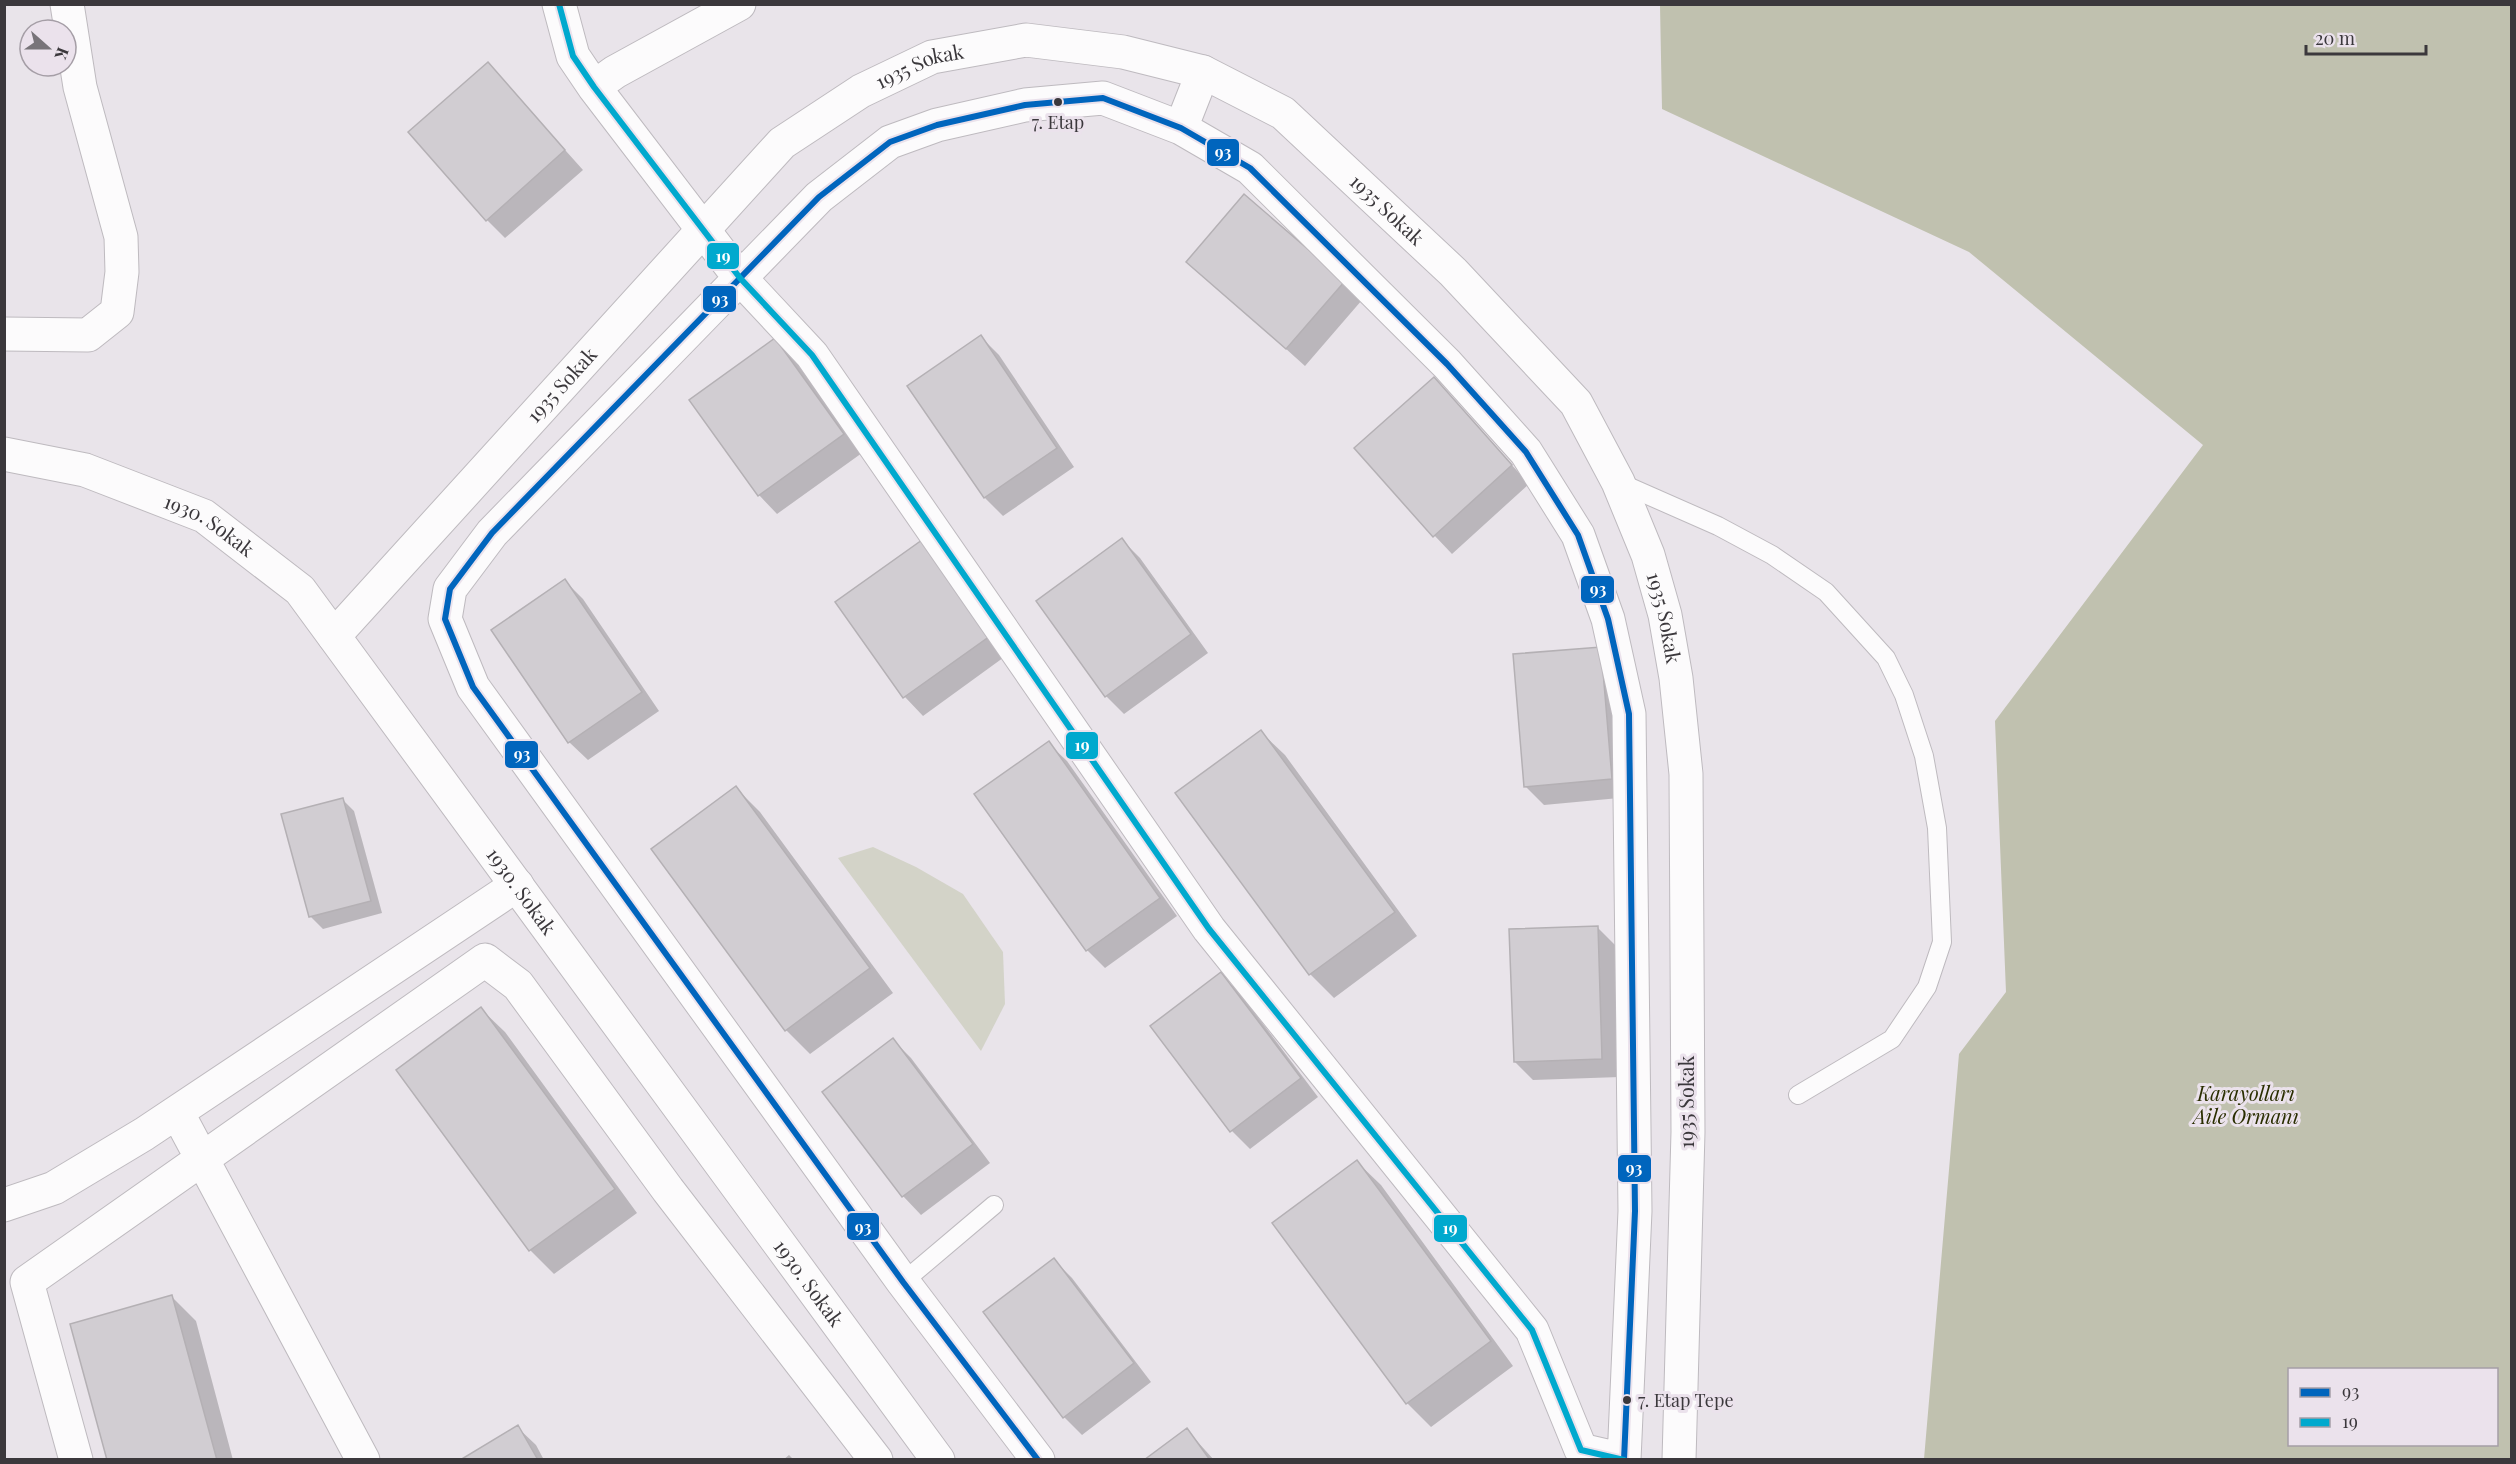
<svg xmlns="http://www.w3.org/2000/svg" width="2516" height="1464" font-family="'Playfair Display',serif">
	<rect width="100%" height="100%" fill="#e9e4ea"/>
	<path fill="#d3d3c8" d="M873,847l43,20 47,27 40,58 2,52 -24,47 -143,-193z"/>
	<path fill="#c0c1af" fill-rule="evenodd" d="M1660,5h851v1454h-587l35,-405 47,-62 -11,-271 208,-276 -234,-193 -307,-143zM2290,1370h206v74h-206z"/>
	<path fill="#0003" d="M488,64l95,106 -78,68 -18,-18z
		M1245,196l117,104 -57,66 -117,-105z
		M981,337l18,18 75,112 -71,49 -18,-18 -76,-112z
		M775,340l18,18 69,95 -85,61 -18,-19 -68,-94z
		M1434,379l95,105 -77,70 -18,-19z
		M1122,540l18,18 68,95 -84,61 -18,-18z
		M921,542l86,113 -84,61 -18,-19 -68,-95z
		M565,581l18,18 76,112 -71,49 -19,-18z
		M1601,648l29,149 -86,8 -19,-19z
		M1261,732l24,23 132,181 -83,62 -24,-24z
		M1048,743l19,18 110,155 -72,52 -18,-18z
		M736,788l24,24 133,181 -83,61 -24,-24z
		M342,799l12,12 28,102 -59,16 -12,-12 -28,-102z
		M1598,928l18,18 4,131 -87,3 -18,-18z
		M1220,974l19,18 79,105 -68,52 -18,-18 -80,-104z
		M481,1009l24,23 132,181 -83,61 -23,-23 -133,-181z
		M893,1040l18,18 79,105 -69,52 -18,-19 -79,-104z
		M1357,1162l24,23 132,181 -82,61 -24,-24z
		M1054,1260l18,18 79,104 -69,53 -18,-18z
		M172,1297l24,24 37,139h-124z
		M517,1427l19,18 8,15h-81z
		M1187,1430l27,30h-68z
		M789,1455l5,5h-11z"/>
	<path fill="#d1cdd2" stroke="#b4b0b4" stroke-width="1.5" d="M488,62l77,88 -79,71 -78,-89z
		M1244,194l101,87 -59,68 -100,-87z
		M981,335l76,113 -73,50 -77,-112z
		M775,338l69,96 -86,62 -69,-96z
		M1434,377l78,88 -79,72 -79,-89z
		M1122,538l69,96 -86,63 -69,-96z
		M922,540l68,96 -87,62 -68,-96z
		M565,579l77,113 -74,51 -77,-113z
		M1601,647l11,132 -88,8 -11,-133z
		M1261,730l134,182 -86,63 -134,-182z
		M1049,741l111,157 -74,53 -112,-157z
		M736,786l134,182 -85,63 -134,-182z
		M343,798l28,103 -62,16 -28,-103z
		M1598,926l4,133 -88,3 -5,-133z
		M1221,972l80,106 -71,54 -80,-106z
		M481,1007l134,182 -86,62 -133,-181z
		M893,1038l80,106 -71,53 -80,-105z
		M1357,1160l134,181 -85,63 -134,-181z
		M1054,1258l80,105 -71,55 -80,-106z
		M172,1295l45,165h-110l-37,-136z
		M518,1425l20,35h-78z
		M1187,1428l23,32h-66z"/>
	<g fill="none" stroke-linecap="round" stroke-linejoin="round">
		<defs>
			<path id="lane" d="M1618,482l100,44 54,29 54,37 60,66 18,37 20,61 13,72 5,114 -15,45 -35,52 -94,56
				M903,1282l91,-77"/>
			<path id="street" d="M559,4l14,52 21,31 146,191 72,77 397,574 323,401 49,120 43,10
				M594,87l21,-15 124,-68
				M1181,128l22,-56
				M4,334l84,1 29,-23 5,-40 -1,-35 -41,-150 -13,-83
				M177,1112l186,348
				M4,1205l50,-17 90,-54 373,-249
				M76,1460l-49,-178 458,-322 33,25 150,205 208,270
				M1038,1460l-135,-178 -430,-595 -28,-68 5,-30 42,-56 327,-336 71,-55 47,-17 88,-20 78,-7 78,30 69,40 197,196 79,88 52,83 30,84 21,95 6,497 -11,249"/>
			<g id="secondary">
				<path id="s1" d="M4,454l81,16 119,46 96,74 638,870"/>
				<path id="s2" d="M334,636l448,-493 79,-52 71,-34 94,-17 97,12 80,20 80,41 170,159 123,131 42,79 30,73 17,60 11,63 10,96 2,358 -9,328"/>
			</g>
		</defs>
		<use href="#lane" stroke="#bebabf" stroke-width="20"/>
		<use href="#street" stroke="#bebabf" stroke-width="35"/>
		<use href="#secondary" stroke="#bebabf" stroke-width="35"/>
		<use href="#lane" stroke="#fcfbfc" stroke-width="18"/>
		<use href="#street" stroke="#fcfbfc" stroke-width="33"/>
		<use href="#secondary" stroke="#fcfbfc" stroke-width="33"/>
		<defs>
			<path id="bus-1" d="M1038,1460l-135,-178 -430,-595 -28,-68 5,-30 42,-56 327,-336 71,-55 47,-17 88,-20 78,-7 78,30 69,40 197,196 79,88 52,83 30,84 21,95 6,497 -11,249"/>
			<path id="bus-2" d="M559,4l14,52 21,31 146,191 72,77 397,574 323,401 49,120 43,10"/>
		</defs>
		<use href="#bus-1" stroke="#ebe2ec" stroke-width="10"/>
		<use href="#bus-2" stroke="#ebe2ec" stroke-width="10"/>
		<use href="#bus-1" stroke="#0065bd" stroke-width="6"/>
		<use href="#bus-2" stroke="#00a9ce" stroke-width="6"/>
	</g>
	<g fill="#3b383c" stroke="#ebe2ec" stroke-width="2">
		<circle cx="1058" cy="102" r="5"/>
		<circle cx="1627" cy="1400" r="5"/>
	</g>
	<g text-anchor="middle" stroke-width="6" stroke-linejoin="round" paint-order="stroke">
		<g font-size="18" fill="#3b383c" stroke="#ebe2ec">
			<text x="1058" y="129">7. Etap</text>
			<text x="1638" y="1407" text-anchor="start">7. Etap Tepe</text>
		</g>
		<g font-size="20" fill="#3b383c" stroke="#ebe2ec">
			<text dy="7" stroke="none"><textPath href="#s2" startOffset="825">1935 Sokak</textPath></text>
			<text dy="7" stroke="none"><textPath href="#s2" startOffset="1347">1935 Sokak</textPath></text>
			<text dy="7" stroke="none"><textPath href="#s2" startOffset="339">1935 Sokak</textPath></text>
			<text dy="7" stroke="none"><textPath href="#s1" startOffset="219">1930. Sokak</textPath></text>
			<text dy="7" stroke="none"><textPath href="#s2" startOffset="1851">1935 Sokak</textPath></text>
			<text dy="7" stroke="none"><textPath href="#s1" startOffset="705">1930. Sokak</textPath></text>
			<text transform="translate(1687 1102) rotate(-90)" y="7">1935 Sokak</text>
			<text dy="7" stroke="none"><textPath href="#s1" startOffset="1191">1930. Sokak</textPath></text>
		</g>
		<g font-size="20" font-style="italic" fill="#2a2e00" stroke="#ebe2ec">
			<text x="2246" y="1101">Karayolları<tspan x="2246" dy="23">Aile Ormanı</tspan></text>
		</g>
	</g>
	<g stroke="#ebe2ec" stroke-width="2">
		<rect x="1206" y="138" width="34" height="29" rx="6" fill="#0065bd"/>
		<rect x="706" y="242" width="34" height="28" rx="6" fill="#00a9ce"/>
		<rect x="702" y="285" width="35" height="28" rx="6" fill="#0065bd"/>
		<rect x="1580" y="575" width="35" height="29" rx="6" fill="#0065bd"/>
		<rect x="1065" y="731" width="34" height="29" rx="6" fill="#00a9ce"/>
		<rect x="504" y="740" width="35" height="29" rx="6" fill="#0065bd"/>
		<rect x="1617" y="1154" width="35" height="29" rx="6" fill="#0065bd"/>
		<rect x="846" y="1212" width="34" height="29" rx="6" fill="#0065bd"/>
		<rect x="1433" y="1214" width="35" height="29" rx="6" fill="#00a9ce"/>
	</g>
	<g font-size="16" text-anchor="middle" font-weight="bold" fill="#fff">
		<text x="1223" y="158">93</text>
		<text x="723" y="262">19</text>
		<text x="720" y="305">93</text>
		<text x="1598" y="595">93</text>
		<text x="1082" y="751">19</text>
		<text x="522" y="760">93</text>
		<text x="1634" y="1174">93</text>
		<text x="863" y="1233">93</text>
		<text x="1450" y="1234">19</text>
	</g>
	<rect width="2516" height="1464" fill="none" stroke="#3b383c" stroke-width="12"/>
	<rect x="2288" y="1368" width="210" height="78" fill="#ebe2ec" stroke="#a59ea6" stroke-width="1.5"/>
	<rect x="2300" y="1388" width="30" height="9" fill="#0065bd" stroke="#a59ea6" stroke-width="1.5"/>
	<text x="2342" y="1398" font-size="18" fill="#3b383c">93</text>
	<rect x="2300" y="1418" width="30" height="9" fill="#00a9ce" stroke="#a59ea6" stroke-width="1.5"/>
	<text x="2342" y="1428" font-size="18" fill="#3b383c">19</text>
	<g transform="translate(48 48) rotate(111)"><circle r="28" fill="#ebe2ec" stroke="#a59ea6" stroke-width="1.5"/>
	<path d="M0-4.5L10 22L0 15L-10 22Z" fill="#787479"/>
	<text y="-9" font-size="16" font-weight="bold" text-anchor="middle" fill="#3b383c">K</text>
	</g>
	<path d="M2306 45v9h120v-9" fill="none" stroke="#3b383c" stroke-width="3"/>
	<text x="2315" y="45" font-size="18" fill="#3b383c" stroke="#ebe2ec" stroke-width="4.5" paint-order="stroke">20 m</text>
</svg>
